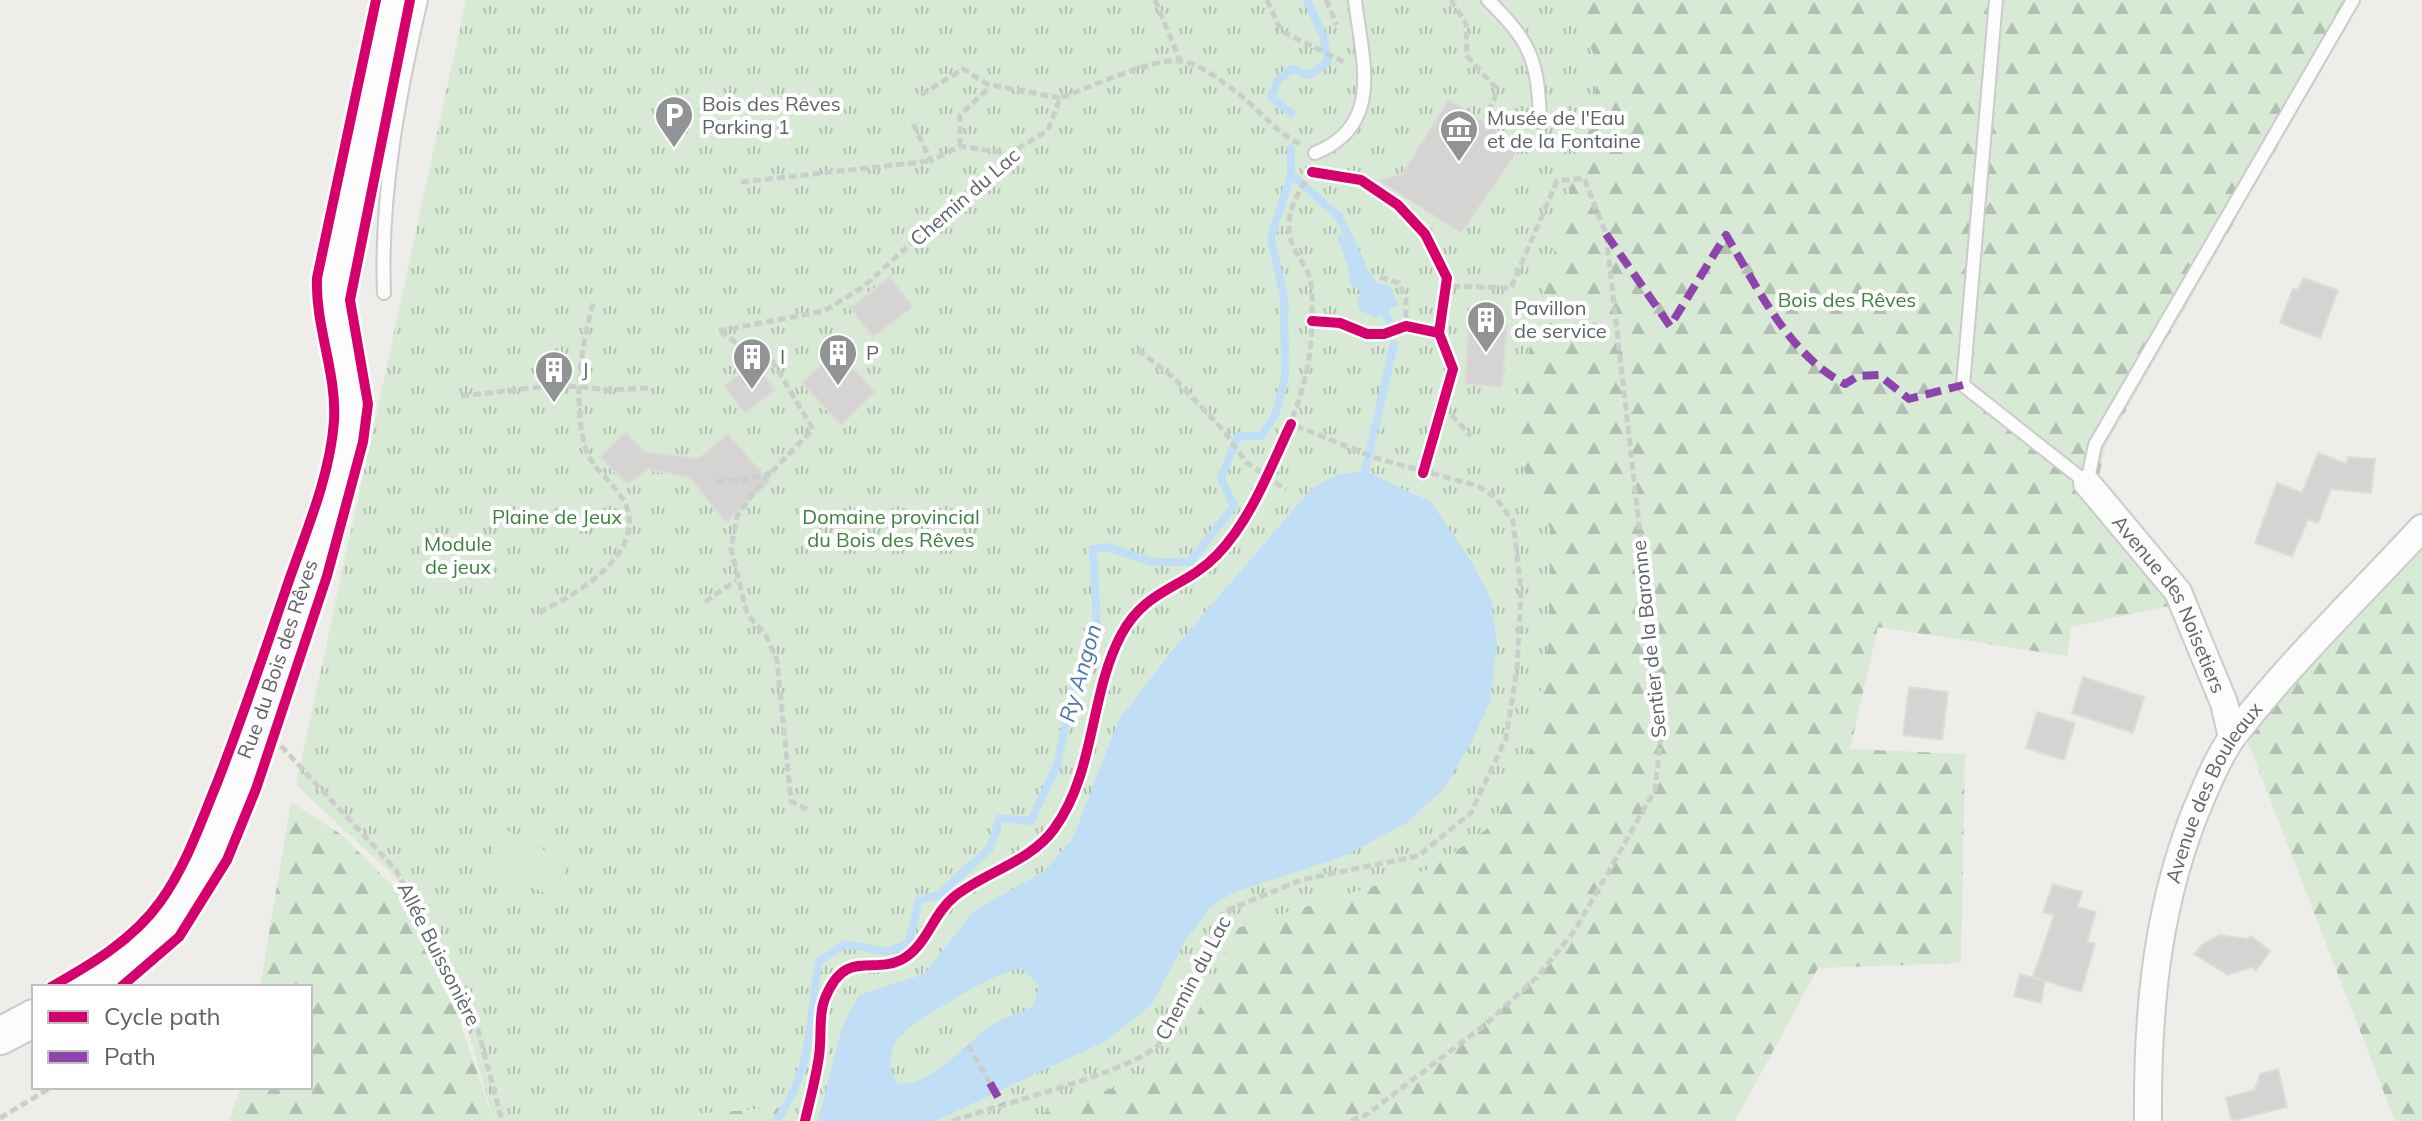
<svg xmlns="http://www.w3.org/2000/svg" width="2422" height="1121" font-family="Mulish,sans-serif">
	<defs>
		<pattern id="forest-firs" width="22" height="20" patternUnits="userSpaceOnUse" patternTransform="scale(2)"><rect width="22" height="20" fill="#d8e9d6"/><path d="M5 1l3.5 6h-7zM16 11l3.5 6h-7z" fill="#b2c0b1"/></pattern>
		<pattern id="park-tufts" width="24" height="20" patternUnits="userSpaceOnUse" patternTransform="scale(2)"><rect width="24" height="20" fill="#d8e9d6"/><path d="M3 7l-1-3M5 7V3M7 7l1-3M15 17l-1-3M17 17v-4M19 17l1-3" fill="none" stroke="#b2c0b1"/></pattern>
	</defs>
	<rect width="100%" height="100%" fill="#eeede9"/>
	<path fill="url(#forest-firs)" d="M1563,0h799l-256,445 -8,34 94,122 -121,26 -4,29 -189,-29 -28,122 115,5 -4,209 -143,5 -83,153h-714l152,-55 64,-138 195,-60 60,-43 40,-80 16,-99 2,-116 -42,-97 93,-366z
		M2422,509v612h-27l-148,-381 -7,-33z
		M291,802l51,33 55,56 55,108 42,122h-265l12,-34h69v-100h-50z
		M786,1107l-4,14h-180z"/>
	<path fill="url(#park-tufts)" d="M466,0h1097l38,67 -93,366 42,96 -2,117 -16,99 -40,80 -60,43 -195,60 -64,138 -152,55h-239l3,-14 -183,14h-108l-35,-122 -63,-121 -100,-93z"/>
	<path fill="#d8e9d6" d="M505,829l63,34 -17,33 -65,-32z"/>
	<path fill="#c0def6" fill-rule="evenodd" d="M1341,234l36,49 15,5 6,18 -8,2 -12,10 -18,-7 -3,-10 5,-10 -12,-6 -2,-17 -10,-30z
		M1365,471l66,31 41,61 19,36 6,46 -7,57 -22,47 -25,40 -35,33 -63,34 -111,36 -25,16 -25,35 -32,61 -44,36 -173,81h-117l24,-94 17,-32 65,-21 50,-63 71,-40 28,-33 45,-117 54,-70 139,-162 26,-14zM1021,968l18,17 -6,22c-13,6 -29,10 -41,18 -27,18 -59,61 -94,59 -26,-42 20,-63 50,-81 24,-15 46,-28 73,-35z"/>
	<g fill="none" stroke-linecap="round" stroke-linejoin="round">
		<path stroke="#c0def6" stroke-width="8" d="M1291,113l-20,-16 7,-17 14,-11 17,6 19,-13 -5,-26 -16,-36
			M1291,149v25l48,43 22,45
			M1381,303l8,18
			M1365,471l29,-127
			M776,1121c38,-53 32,-99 43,-160l26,-17 42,8 22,-9 10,-43 20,-5 51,-47 10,-30 31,3 26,-56 15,-72 25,-68 -4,-76 14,-2 45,15h38l44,-56 -13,-28 17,-42h23l14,-20 10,-40 -1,-78 -13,-60 20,-64"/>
	</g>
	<path fill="#d5d4d2" stroke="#dedcd8" stroke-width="2" d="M1449,99l72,47 -60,87 -83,-53 24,-6z
		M890,277l23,30 -40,30 -23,-29z
		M2303,278l35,12 -18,48 -40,-15 13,-34 5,1z
		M1469,321l38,4 -5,62 -37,-3z
		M837,350l38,42 -34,33 -39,-42z
		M755,363l20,27 -30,23 -21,-27z
		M626,432l19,20 54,6 29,-24 42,48 -44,40 -36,-44 -42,-9 -21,15 -27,-27z
		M2318,453l29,11 1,-7 27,2 -4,34 -40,-4 -13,34 -10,-4 -16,38 -37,-14 22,-60 25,10z
		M2083,677l61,20 -11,36 -61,-20z
		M1909,687l39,5 -6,48 -39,-5z
		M2037,712l38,11 -11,37 -38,-12z
		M2053,884l29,8 -5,15 19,5 -9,30 8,2 -14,48 -48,-15 21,-62 -11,-3z
		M2220,935l28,4 3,-3 19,15 -14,20 -5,-4 -23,8 -34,-21 9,-10z
		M2020,974l25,7 -4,22 -27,-7z
		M2278,1069l9,38 -55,14 -6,-23 29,-8 5,-16z"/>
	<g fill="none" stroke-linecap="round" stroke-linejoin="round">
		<defs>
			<path id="lane" d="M1488,0c44,43 50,61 52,122
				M1996,0l-33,385 124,98 8,-38 258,-445
				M1315,153c70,-28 47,-93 40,-153
				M384,293c-4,-97 15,-199 37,-293"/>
			<g id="street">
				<path id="s1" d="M2087,483l91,109 46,111 8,34"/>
				<path id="s2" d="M2148,1121c-1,-112 9,-223 55,-327 8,-19 18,-42 31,-59 56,-73 125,-139 188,-207"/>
			</g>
			<g id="secondary">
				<path id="s3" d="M86,987l45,-33 38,-36 30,-48 60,-152 79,-239 14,-69 -19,-106 6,-53 53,-251"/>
				<path d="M0,1036l34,-18"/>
			</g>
		</defs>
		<use href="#lane" stroke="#cbcbcb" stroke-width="16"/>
		<use href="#street" stroke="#cbcbcb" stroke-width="30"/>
		<use href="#secondary" stroke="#cacaca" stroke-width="40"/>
		<path stroke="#cacfcc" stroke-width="5" stroke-dasharray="8 4" stroke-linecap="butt" d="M1155,0l25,60
			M1267,0l14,31 63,31
			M1326,0l11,25
			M1451,0l15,24 1,32 28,31v11l-10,19
			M921,95l42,-26 24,15 73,14
			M913,124l18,37 29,-15 49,8
			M960,146v-31l29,-27
			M1319,173l42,7 37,25 27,29 22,44 -8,55 14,36 -30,104
			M741,182l190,-21
			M1380,277l19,6 7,16v27
			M1312,321l28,2 27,11h17l22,-8 33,7
			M719,331l105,-20 39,-24 146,-133 39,-24 12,-32c28,-10 93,-40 119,-37 20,1 45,22 60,33 24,19 34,36 62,51
			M720,331l25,18 26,10 42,70 -53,55 -23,32 -6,33 16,65 18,20 12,26 14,141 19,10
			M1138,350l35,27 51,54 22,31 40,28
			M461,396l97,-11 53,5 37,-2
			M1443,406l28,30
			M717,481l28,-1 26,-7
			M705,602l31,-22
			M539,612c36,-16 109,-59 86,-109 -9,-19 -33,-34 -39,-53 -14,-49 -5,-102 8,-150
			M281,746l115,124 78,145 28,106
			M968,1045l22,38
			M0,1118l52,-31
			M805,1121c5,-22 11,-43 14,-65 3,-18 -1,-43 7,-60 20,-47 46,-22 75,-36 26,-13 31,-46 54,-64 31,-24 76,-35 99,-67 42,-58 35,-133 67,-194 21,-38 45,-42 78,-64 32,-21 48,-60 66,-93 26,-49 48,-104 47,-161 0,-12 1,-30 -3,-42 -5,-11 -13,-21 -17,-32 -10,-28 6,-50 20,-72
			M953,1121c42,-16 183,-50 206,-77 27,-31 48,-94 64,-132l78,-32 117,-24 53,-43 35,-75 11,-69 4,-78 -8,-70 -18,-24 -17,-11 -102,-28 -85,-34
			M1351,1121l15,-6 120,-91 51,-47 38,-47 80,-140 7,-63 -56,-493 -22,-56 -27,3 -46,107 -65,-2"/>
		<use href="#lane" stroke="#fcfcfc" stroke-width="12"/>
		<use href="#street" stroke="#fcfcfc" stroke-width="26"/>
		<use href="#secondary" stroke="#fcfcfc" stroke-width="36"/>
		<path stroke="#8e44ad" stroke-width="8" stroke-dasharray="16 8" stroke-linecap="butt" d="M1606,234l64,92 56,-91c32,53 62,119 119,149l13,-8 21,-1 30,24 54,-14
			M990,1083l12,21"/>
		<defs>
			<path id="cycleway" d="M1312,172l49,8 37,25 27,29 22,44 -8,55 14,36 -30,104
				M1312,321l28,2 27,11h17l22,-8 33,7
				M51,987c39,-22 82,-47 109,-85 26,-36 40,-78 57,-119 25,-64 47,-129 69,-194 18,-53 44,-111 48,-168 3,-48 -19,-95 -17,-143l59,-278
				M121,987l58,-50 48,-77 29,-71 71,-213 36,-134 5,-38 -18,-104 60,-300
				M805,1121c5,-22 11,-43 14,-65 3,-18 -1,-43 7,-60 20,-47 46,-22 75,-36 26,-13 31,-46 54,-64 31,-24 76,-35 99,-67 42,-58 35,-133 67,-194 25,-47 63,-46 96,-80 34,-35 53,-87 74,-131"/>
		</defs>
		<use href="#cycleway" stroke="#fff" stroke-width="15"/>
		<use href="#cycleway" stroke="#d6006c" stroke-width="10"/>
	</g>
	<defs>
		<symbol id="parking-pin" viewBox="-11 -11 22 30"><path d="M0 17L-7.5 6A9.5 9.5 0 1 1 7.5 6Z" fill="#919394" stroke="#fff"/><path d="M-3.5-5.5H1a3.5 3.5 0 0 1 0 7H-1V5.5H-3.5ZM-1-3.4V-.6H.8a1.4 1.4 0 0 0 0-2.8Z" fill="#fff"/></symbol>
		<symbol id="museum-pin" viewBox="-11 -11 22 30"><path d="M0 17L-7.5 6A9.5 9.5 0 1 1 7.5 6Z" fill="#919394" stroke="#fff"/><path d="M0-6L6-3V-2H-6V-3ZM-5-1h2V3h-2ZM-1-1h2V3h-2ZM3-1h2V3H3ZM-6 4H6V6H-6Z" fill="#fff"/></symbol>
		<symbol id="building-pin" viewBox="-11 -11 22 30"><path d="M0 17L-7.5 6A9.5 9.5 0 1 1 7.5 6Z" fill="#919394" stroke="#fff"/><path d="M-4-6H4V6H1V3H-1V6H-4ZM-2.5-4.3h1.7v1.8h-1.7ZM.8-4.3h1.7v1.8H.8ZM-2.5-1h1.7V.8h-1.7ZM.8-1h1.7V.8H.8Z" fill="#fff"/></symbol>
	</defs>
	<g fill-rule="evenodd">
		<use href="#parking-pin" x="652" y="93" width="44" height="60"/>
		<use href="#museum-pin" x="1437" y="107" width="44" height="60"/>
		<use href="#building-pin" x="1464" y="298" width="44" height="60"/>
		<use href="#building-pin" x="816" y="331" width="44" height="60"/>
		<use href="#building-pin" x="730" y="335" width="44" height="60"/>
		<use href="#building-pin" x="532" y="348" width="44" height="60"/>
	</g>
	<g text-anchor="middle" stroke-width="8" stroke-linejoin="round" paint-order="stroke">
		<g font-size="20" fill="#5f6267" stroke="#fff" text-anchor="start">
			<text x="702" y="111">Bois des Rêves<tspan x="702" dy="23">Parking 1</tspan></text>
			<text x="1487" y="125">Musée de l'Eau<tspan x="1487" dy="23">et de la Fontaine</tspan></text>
			<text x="1514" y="315">Pavillon<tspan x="1514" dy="23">de service</tspan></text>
			<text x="866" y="360">P</text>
			<text x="780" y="364">I</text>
			<text x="582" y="377">J</text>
		</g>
		<g font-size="20" fill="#5f6267" stroke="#fff">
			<text transform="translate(965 197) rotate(-41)" y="7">Chemin du Lac</text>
			<text dy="7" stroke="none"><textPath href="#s1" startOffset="148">Avenue des Noisetiers</textPath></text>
			<text transform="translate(1649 639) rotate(-96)" y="7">Sentier de la Baronne</text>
			<text dy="7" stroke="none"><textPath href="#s3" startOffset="390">Rue du Bois des Rêves</textPath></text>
			<text dy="7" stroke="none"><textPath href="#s2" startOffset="340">Avenue des Bouleaux</textPath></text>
			<text transform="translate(439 954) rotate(63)" y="7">Allée Buissonière</text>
			<text transform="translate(1193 978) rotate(-62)" y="7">Chemin du Lac</text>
		</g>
		<g font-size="20" fill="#3a833e" stroke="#fff">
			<text x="1847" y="307">Bois des Rêves</text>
			<text x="557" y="524">Plaine de Jeux</text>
			<text x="891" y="524">Domaine provincial<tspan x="891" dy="23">du Bois des Rêves</tspan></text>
			<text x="458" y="551">Module<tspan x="458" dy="23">de jeux</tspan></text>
		</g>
		<g font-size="22" font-style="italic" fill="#4978ae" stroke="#fff">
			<text transform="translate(1080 673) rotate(-74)" y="8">Ry Angon</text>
		</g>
	</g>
	<rect x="32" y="985" width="280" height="104" fill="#ffffff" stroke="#bfc0c2" stroke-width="2"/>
	<rect x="48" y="1011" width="40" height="12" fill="#d6006c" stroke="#bfc0c2" stroke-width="2"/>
	<text x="104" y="1025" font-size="24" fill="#5f6267">Cycle path</text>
	<rect x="48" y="1051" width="40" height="12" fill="#8e44ad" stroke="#bfc0c2" stroke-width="2"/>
	<text x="104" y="1065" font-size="24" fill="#5f6267">Path</text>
</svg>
